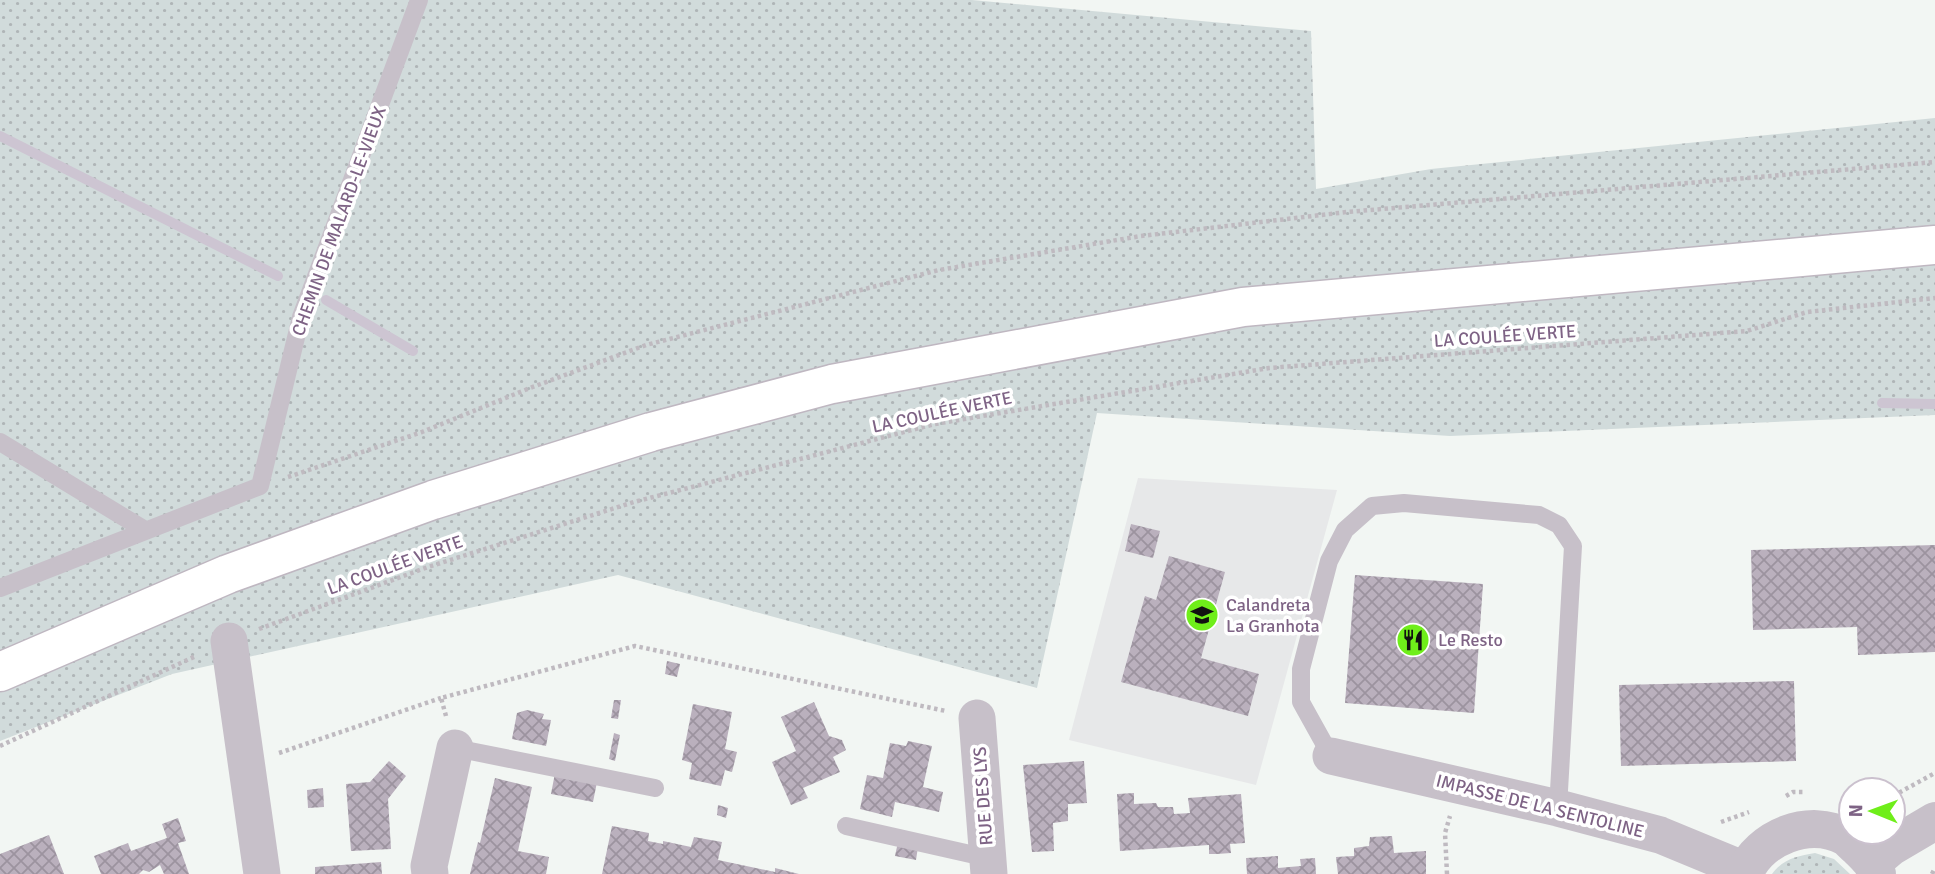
<svg xmlns="http://www.w3.org/2000/svg" width="1935" height="874" font-family="Signika,sans-serif">
	<defs>
		<pattern id="grass-dots" width="8" height="8" patternUnits="userSpaceOnUse" patternTransform="scale(1.75)"><rect width="8" height="8" fill="#d1dbdb"/><path d="M2 2h.1M6 6h.1" fill="none" stroke="#afb5b7" stroke-width="1.8" stroke-linecap="round"/></pattern>
		<pattern id="building-cross-hatch" width="8" height="8" patternUnits="userSpaceOnUse" patternTransform="scale(1.75)"><rect width="8" height="8" fill="#bab0bd"/><path d="M0 0l8 8M0 8l8-8" fill="none" stroke="#9c939f"/></pattern>
	</defs>
	<rect width="100%" height="100%" fill="#f2f6f3"/>
	<path fill="#e7e8e9" d="M1138,478l199,12 -81,295 -187,-45z"/>
	<path fill="url(#grass-dots)" d="M0,0h972l339,31 5,158 115,-20 504,-51v297l-485,21 -353,-23 -60,275 -419,-113 -446,99 -172,67z
		M1815,853l19,6 16,15h-78c11,-15 25,-18 43,-21z"/>
	<g fill="none" stroke-linecap="round" stroke-linejoin="round">
		<path stroke="#cdc5d2" stroke-width="10" d="M0,136l278,140
			M326,300l87,51
			M1882,403l53,1"/>
	</g>
	<path fill="url(#building-cross-hatch)" d="M1131,524l29,7 -7,27 -28,-7z
		M1935,545v107l-77,3 -1,-28 -104,3 -2,-80z
		M1169,556l56,16 -24,86 58,16 -11,42 -127,-34 24,-86 11,4z
		M1355,575l128,9 -9,129 -129,-10z
		M667,661l13,3 -3,13 -12,-3z
		M1794,681l2,80 -175,5 -2,-81z
		M614,700h7l-3,19 -7,-1z
		M814,702l15,34 13,4 4,10 -13,7 7,15 -37,16 5,10 -17,7 -19,-43 24,-11 -15,-34z
		M693,704l39,8 -7,37 12,3 -5,20 -7,-2 -4,16 -32,-7 3,-16 -10,-3z
		M527,710l17,4 -2,5 9,1 -5,26 -34,-7 5,-26z
		M614,733l6,2 -5,26 -6,-2z
		M908,741l24,5 -9,41 20,5 -4,20 -44,-10 -3,15 -32,-8 7,-34 16,3 7,-35 16,3z
		M389,761l17,15 -18,23 3,50 -40,2 -5,-67 24,-2z
		M1084,761l3,42 -19,1v17l-15,2 1,28 -22,1 -9,-87z
		M555,773l42,9 -4,20 -42,-8z
		M495,778l37,9 -14,64 31,6 -3,17h-76l8,-32 2,1z
		M323,788l1,19 -16,1 -1,-18z
		M1134,793v11l22,-1 2,4h15l1,7 16,-1 -2,-15 53,-4 4,49 -15,1 1,9 -14,1h-8v-9l-89,6 -3,-57z
		M718,805l10,3 -2,10 -9,-3z
		M178,818l8,23 -8,2 11,31h-25l-4,-9 -11,7 -6,-2 -4,4h-38l-7,-18 34,-13 3,8 36,-13 -5,-14z
		M612,826l37,7 -1,8 15,3v-3l28,6 3,-10 28,5 -4,18 57,12v-4l24,6h-197z
		M49,835l15,39h-64v-20z
		M1392,836l2,17 32,-2v23h-88l-2,-17 18,-1v-8l15,-2 1,-9z
		M898,842l20,5 -2,13 -21,-4z
		M1278,856v12l23,-2 -1,-7 15,-1 1,16h-69l-1,-16z
		M381,862l1,12h-67v-7z"/>
	<g fill="none" stroke-linecap="round" stroke-linejoin="round">
		<defs>
			<path id="secondary" d="M0,672l228,-98 205,-74 218,-68 181,-48 411,-77 692,-62"/>
		</defs>
		<use href="#secondary" stroke="#bfb7c1" stroke-width="41"/>
		<path stroke="#bfbac0" stroke-width="4.5" stroke-dasharray="3.5 3.5" stroke-linecap="butt" d="M288,477l134,-45 108,-44 116,-43 293,-75 202,-34 206,-24 588,-50
			M259,629l169,-62 206,-65 301,-78 334,-56 478,-37 60,-19 128,-14
			M446,716l-5,-18 194,-52 311,65
			M0,746l196,-90
			M279,753l162,-55
			M1786,796l7,-4h11
			M1893,796l42,-23
			M1721,822l28,-10
			M1447,874l-2,-41 5,-17
			M1932,874l3,-6"/>
		<path stroke="#c7c0c9" stroke-width="18" d="M0,442l145,88
			M0,588l260,-102 41,-169 118,-317
			M455,748l200,40
			M1331,756l-30,-54v-33l28,-108 16,-31 27,-24 32,-3 135,12 20,10 14,21 -15,262
			M846,826l142,32"/>
		<path stroke="#c7c0c9" stroke-width="37" d="M229,641l33,233
			M977,718l12,156
			M1331,756l227,52 102,27 85,35
			M430,874l-1,-8 26,-118"/>
		<path stroke="#c7c0c9" stroke-width="38" d="M1873,862l18,-15 44,-26
			M1744,874c16,-37 65,-57 102,-37 4,3 8,8 12,11 9,9 15,14 19,26"/>
		<use href="#secondary" stroke="#fff" stroke-width="38"/>
	</g>
	<defs>
		<symbol id="school-disc" viewBox="-11 -11 22 22"><circle r="9.5" fill="#6fee1a" stroke="#fff"/><path d="M0-5L7-2L0 1L-7-2ZM-4 1L0 2.5L4 1V4Q0 6-4 4Z" fill="#111"/></symbol>
		<symbol id="restaurant-disc" viewBox="-11 -11 22 22"><circle r="9.5" fill="#6fee1a" stroke="#fff"/><path d="M-5-6h1v4h1v-4h1v4h1v-4h1v5L-1.5 .5V6h-2V.5L-5-1ZM5-6V6H3V1.5H1.5Q1.5-4 5-6Z" fill="#111"/></symbol>
	</defs>
	<g fill-rule="evenodd">
		<use href="#school-disc" x="1183" y="596" width="38" height="38"/>
		<use href="#restaurant-disc" x="1394" y="621" width="38" height="38"/>
	</g>
	<g text-anchor="middle" stroke-width="7" stroke-linejoin="round" paint-order="stroke">
		<g font-size="18" fill="#7e6385" stroke="#fff">
			<text transform="translate(339 221) rotate(-70)" y="6">CHEMIN DE MALARD-LE-VIEUX</text>
			<text transform="translate(1505 336) rotate(-4)" y="6">LA COULÉE VERTE</text>
			<text transform="translate(942 412) rotate(-12)" y="6">LA COULÉE VERTE</text>
			<text transform="translate(395 565) rotate(-20)" y="6">LA COULÉE VERTE</text>
			<text transform="translate(983 796) rotate(-94)" y="6">RUE DES LYS</text>
			<text transform="translate(1540 806) rotate(14)" y="6">IMPASSE DE LA SENTOLINE</text>
		</g>
		<g font-size="18" fill="#7e6385" stroke="#fff" text-anchor="start">
			<text x="1226" y="611">Calandreta<tspan x="1226" dy="21">La Granhota</tspan></text>
			<text x="1438" y="646">Le Resto</text>
		</g>
	</g>
	<g transform="translate(1872 811) rotate(271)"><circle r="33" fill="#ffffff" stroke="#cbc1ce" stroke-width="2"/>
	<path d="M0-5L12 26L0 18L-12 26Z" fill="#6fee1a"/>
	<text y="-10" font-size="19" font-weight="bold" text-anchor="middle" fill="#7e6385">N</text>
	</g>
</svg>
